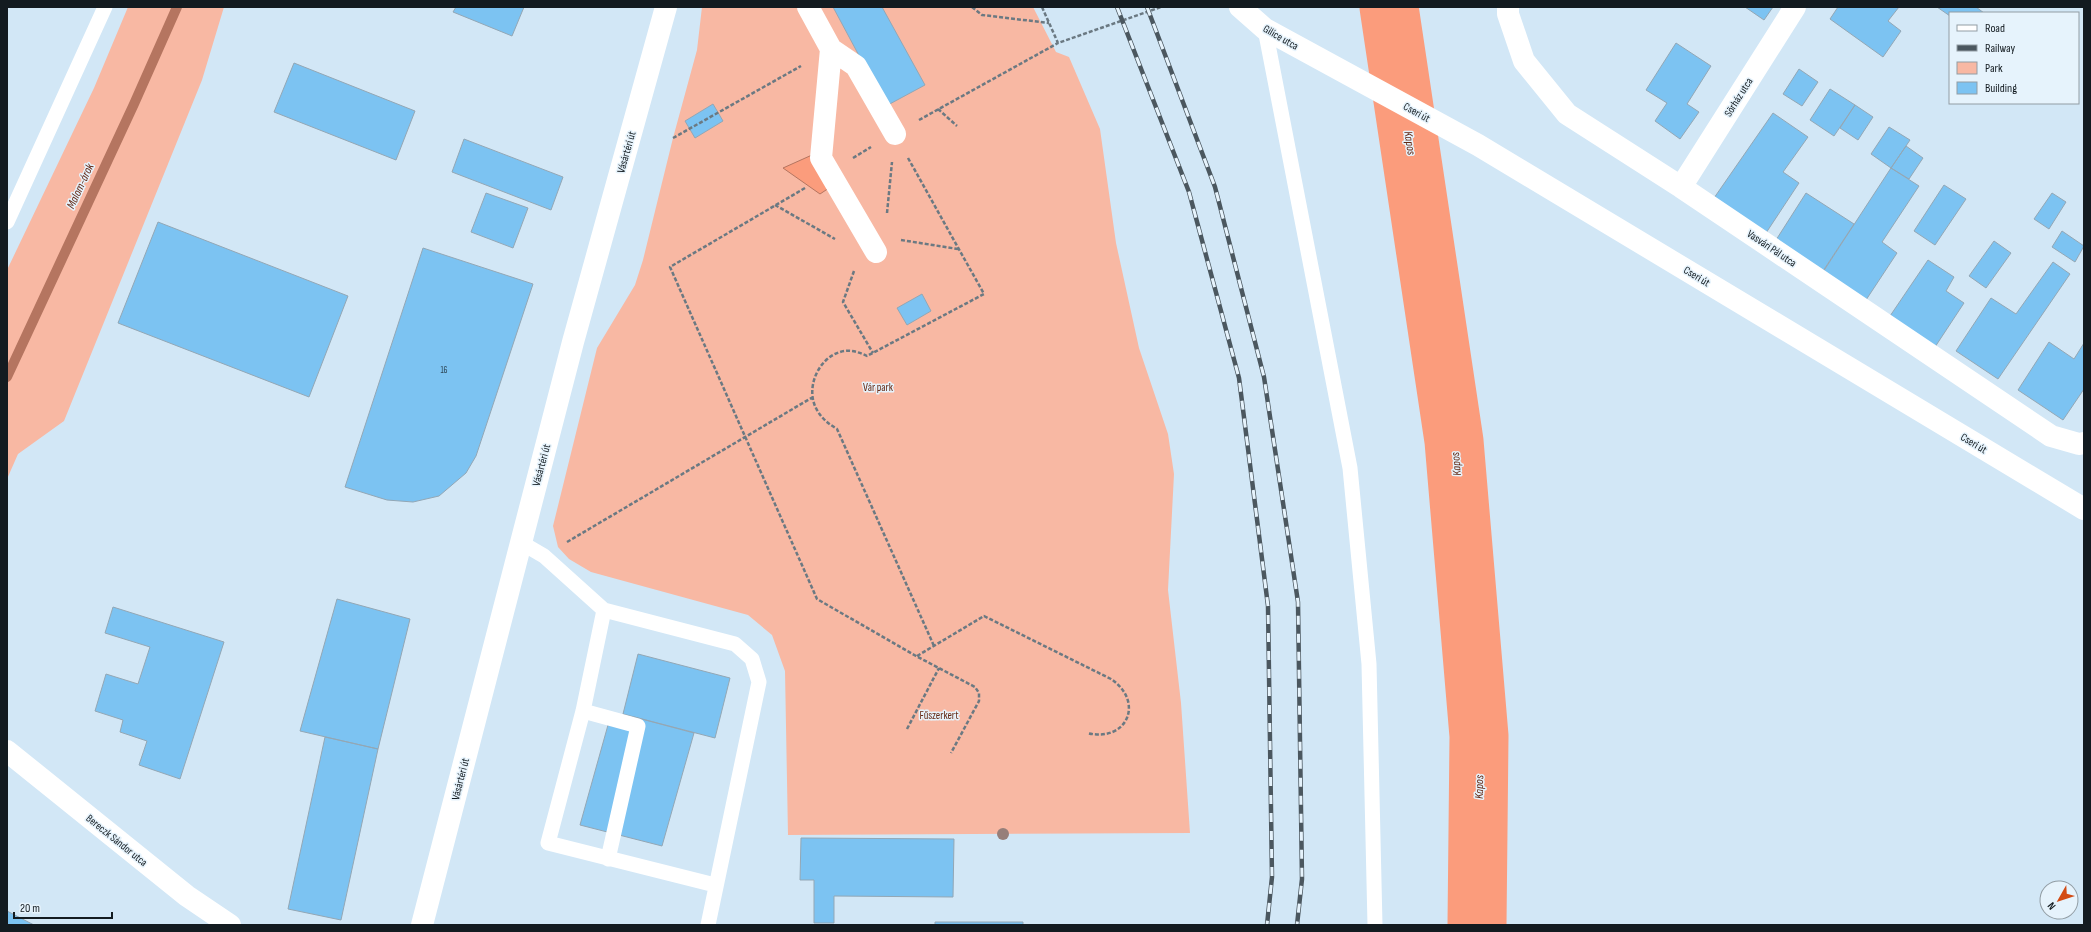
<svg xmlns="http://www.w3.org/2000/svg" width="2091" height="932" font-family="'Sofia Sans Condensed',sans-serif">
	<rect width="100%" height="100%" fill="#d2e7f6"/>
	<path fill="#f8b8a3" d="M128,7h96l-22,73 -138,341 -46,33 -11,25v-209l87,-182z
		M702,7h331l23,45 13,5 31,72 16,114 23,105 29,86 6,40 -6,116 13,113 9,130 -402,2 -3,-164 -13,-36 -24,-20 -157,-43 -22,-13 -11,-12 -5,-21 44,-178 38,-63 8,-25 30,-122 24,-88z"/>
	<path fill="#fb9c7c" stroke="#b57560" d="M812,155l20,31 -12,8 -37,-26z"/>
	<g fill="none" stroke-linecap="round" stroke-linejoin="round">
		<path stroke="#b57560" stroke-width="10" d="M7,377l127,-273 43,-97"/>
		<path stroke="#fb9c7c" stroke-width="59" d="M1389,7l65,434 25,295 -2,189"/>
	</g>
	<path fill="#7cc3f2" stroke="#93a7b5" d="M456,7h68l-12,29 -59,-24z
		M833,7h49l43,78 -39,21z
		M1745,7h28l-9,13z
		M1838,7h61l-11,14 13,10 -18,26 -53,-38z
		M1937,7h39l8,6h-34v3z
		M1676,43l35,23 -24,38 12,8 -19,27 -25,-18 12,-18 -21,-13z
		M294,63l121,48 -19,49 -122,-48z
		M1799,69l19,13 -16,24 -19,-12z
		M1830,89l25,16 -21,31 -24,-16z
		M713,104l10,17 -28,17 -10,-17z
		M1855,105l18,12 -15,23 -18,-12z
		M1773,113l35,24 -25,35 16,11 -33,50 -52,-35z
		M1889,127l21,13 -19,28 -20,-14z
		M464,139l99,38 -12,33 -99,-38z
		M1906,146l17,12 -14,21 -18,-11z
		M1891,168l28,18 -37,56 15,11 -31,47 -43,-28z
		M1944,185l22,14 -31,46 -21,-14z
		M486,193l42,15 -15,40 -42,-16z
		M1806,193l48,31 -31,47 -47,-31z
		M2052,193l14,9 -17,27 -15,-10z
		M158,222l190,74 -39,101 -191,-74z
		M2062,231l22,15 -9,16 -23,-15z
		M1994,241l17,12 -25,35 -17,-12z
		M423,248l110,36 -57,172 -10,17 -27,23 -26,6 -26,-2 -42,-13z
		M1928,260l26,17 -8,14 18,12 -29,44 -45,-31z
		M2053,262l17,12 -72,105 -42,-28 35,-53 25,16z
		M922,294l9,17 -24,14 -10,-17z
		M2049,342l25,17 10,-16v46l-21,31 -45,-30z
		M337,599l73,20 -32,130 -78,-18z
		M113,607l111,35 -44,137 -41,-14 8,-24 -27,-9 3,-12 -28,-9 11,-37 32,10 12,-37 -45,-14z
		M638,654l92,24 -15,60 -92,-24z
		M634,717l60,16 -32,113 -82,-21 28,-100 21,5z
		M325,737l53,12 -37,171 -53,-11z
		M801,838l153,1 -1,58 -119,-1v27h-20v-43h-14z
		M7,911l27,14h-27z
		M935,922h88v3h-88z"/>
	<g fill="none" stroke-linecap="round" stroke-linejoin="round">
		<path stroke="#6b7982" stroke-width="2.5" stroke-dasharray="4 2" stroke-linecap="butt" d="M972,7l10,8 67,8
			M1042,7l16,36 103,-36
			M938,109l19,17
			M919,120l139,-77
			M673,138l128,-72
			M853,158l18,-11
			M908,158l76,136 -117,62c-8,-4 -18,-7 -27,-4 -23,7 -35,38 -23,58 5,9 12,14 20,19l97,217
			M805,188l-135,79 147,332 99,57 59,31 4,6v8l-28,52
			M775,205l60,34
			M887,213l5,-51
			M901,240l57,9
			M854,271l-11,31 30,51
			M567,542l246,-145
			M917,656l67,-40 127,63c34,23 16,64 -24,54
			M907,729l32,-61"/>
		<path stroke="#fff" stroke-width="15" d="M1265,29l85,439 19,196 6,261
			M7,222l98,-215
			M520,542l24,14 60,54 131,34 17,15 7,23 -51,243
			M604,610l-21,101 -35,132 167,42
			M583,711l55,15 -30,133"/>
		<path stroke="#fff" stroke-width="22" d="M808,7l23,42 -10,109 55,94
			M1508,7v7l16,47 43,53 114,73 370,249 28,8 5,-1
			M831,49l25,17 39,68
			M1681,187l114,-180
			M7,751l180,145 43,29"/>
		<path stroke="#fff" stroke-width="22" d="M1240,7l25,22 213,116 606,364
			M422,925l151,-583 93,-335"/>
		<defs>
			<path id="rail" d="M1117,7l72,185 50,186 29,228 4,271 -5,48
				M1147,7l68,180 49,190 34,225 4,277 -5,46"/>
		</defs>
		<use href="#rail" stroke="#4b575f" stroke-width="4.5"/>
		<use href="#rail" stroke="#e6f3fc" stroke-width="3" stroke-dasharray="9" stroke-linecap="butt"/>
	</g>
	<circle fill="#967f7a" cx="1003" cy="834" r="6"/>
	<g text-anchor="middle" stroke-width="3" stroke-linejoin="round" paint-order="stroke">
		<g font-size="9" fill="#2d4554">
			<text x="444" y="373">16</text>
		</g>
		<g font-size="11" fill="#131b20" stroke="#e6f3fc">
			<text transform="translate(1281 37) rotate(30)" y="4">Gilice utca</text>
			<text transform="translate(1738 97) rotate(-58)" y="4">Sörház utca</text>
			<text transform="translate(1417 112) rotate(29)" y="4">Cseri út</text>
			<text transform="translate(626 152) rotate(-74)" y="4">Vásártéri út</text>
			<text transform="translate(1772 248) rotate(34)" y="4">Vasvári Pál utca</text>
			<text transform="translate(1697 276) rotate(31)" y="4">Cseri út</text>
			<text transform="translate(1974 443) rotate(31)" y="4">Cseri út</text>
			<text transform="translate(541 465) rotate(-75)" y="4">Vásártéri út</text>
			<text transform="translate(460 779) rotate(-76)" y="4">Vásártéri út</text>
			<text transform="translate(117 840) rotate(39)" y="4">Bereczk Sándor utca</text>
		</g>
		<g font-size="11" fill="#652a15" stroke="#e6f3fc">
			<text x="878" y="391">Vár park</text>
			<text x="939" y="719">Fűszerkert</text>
		</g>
		<g font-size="12" font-style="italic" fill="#612612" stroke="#e6f3fc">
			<text transform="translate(1410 143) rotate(81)" y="4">Kapos</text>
			<text transform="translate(80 186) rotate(-65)" y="4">Malom-árok</text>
			<text transform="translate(1456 464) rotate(-95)" y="4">Kapos</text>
			<text transform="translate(1479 787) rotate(-89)" y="4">Kapos</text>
		</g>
	</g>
	<rect width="2091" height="932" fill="none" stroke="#131b20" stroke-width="16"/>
	<rect x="1949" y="12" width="130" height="92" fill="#e6f3fc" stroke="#929da4"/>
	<rect x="1957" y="25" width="20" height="6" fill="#ffffff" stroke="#929da4"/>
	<text x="1985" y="32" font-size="12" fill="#131b20">Road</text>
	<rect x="1957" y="45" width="20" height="6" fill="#4b575f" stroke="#929da4"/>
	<text x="1985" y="52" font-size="12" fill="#131b20">Railway</text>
	<rect x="1957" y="62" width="20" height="12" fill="#f8b8a3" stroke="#929da4"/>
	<text x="1985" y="72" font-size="12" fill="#131b20">Park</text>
	<rect x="1957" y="82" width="20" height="12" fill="#7cc3f2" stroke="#929da4"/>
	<text x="1985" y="92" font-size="12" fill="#131b20">Building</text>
	<g transform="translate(2059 900) rotate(231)"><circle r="19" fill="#e6f3fc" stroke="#929da4"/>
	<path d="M0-3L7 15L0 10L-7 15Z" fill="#d34c15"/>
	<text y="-6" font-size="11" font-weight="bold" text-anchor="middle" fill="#131b20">N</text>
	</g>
	<path d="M14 912v6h98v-6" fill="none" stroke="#131b20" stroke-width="2"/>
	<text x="20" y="912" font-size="12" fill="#131b20" stroke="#e6f3fc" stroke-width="3" paint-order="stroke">20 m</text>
</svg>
